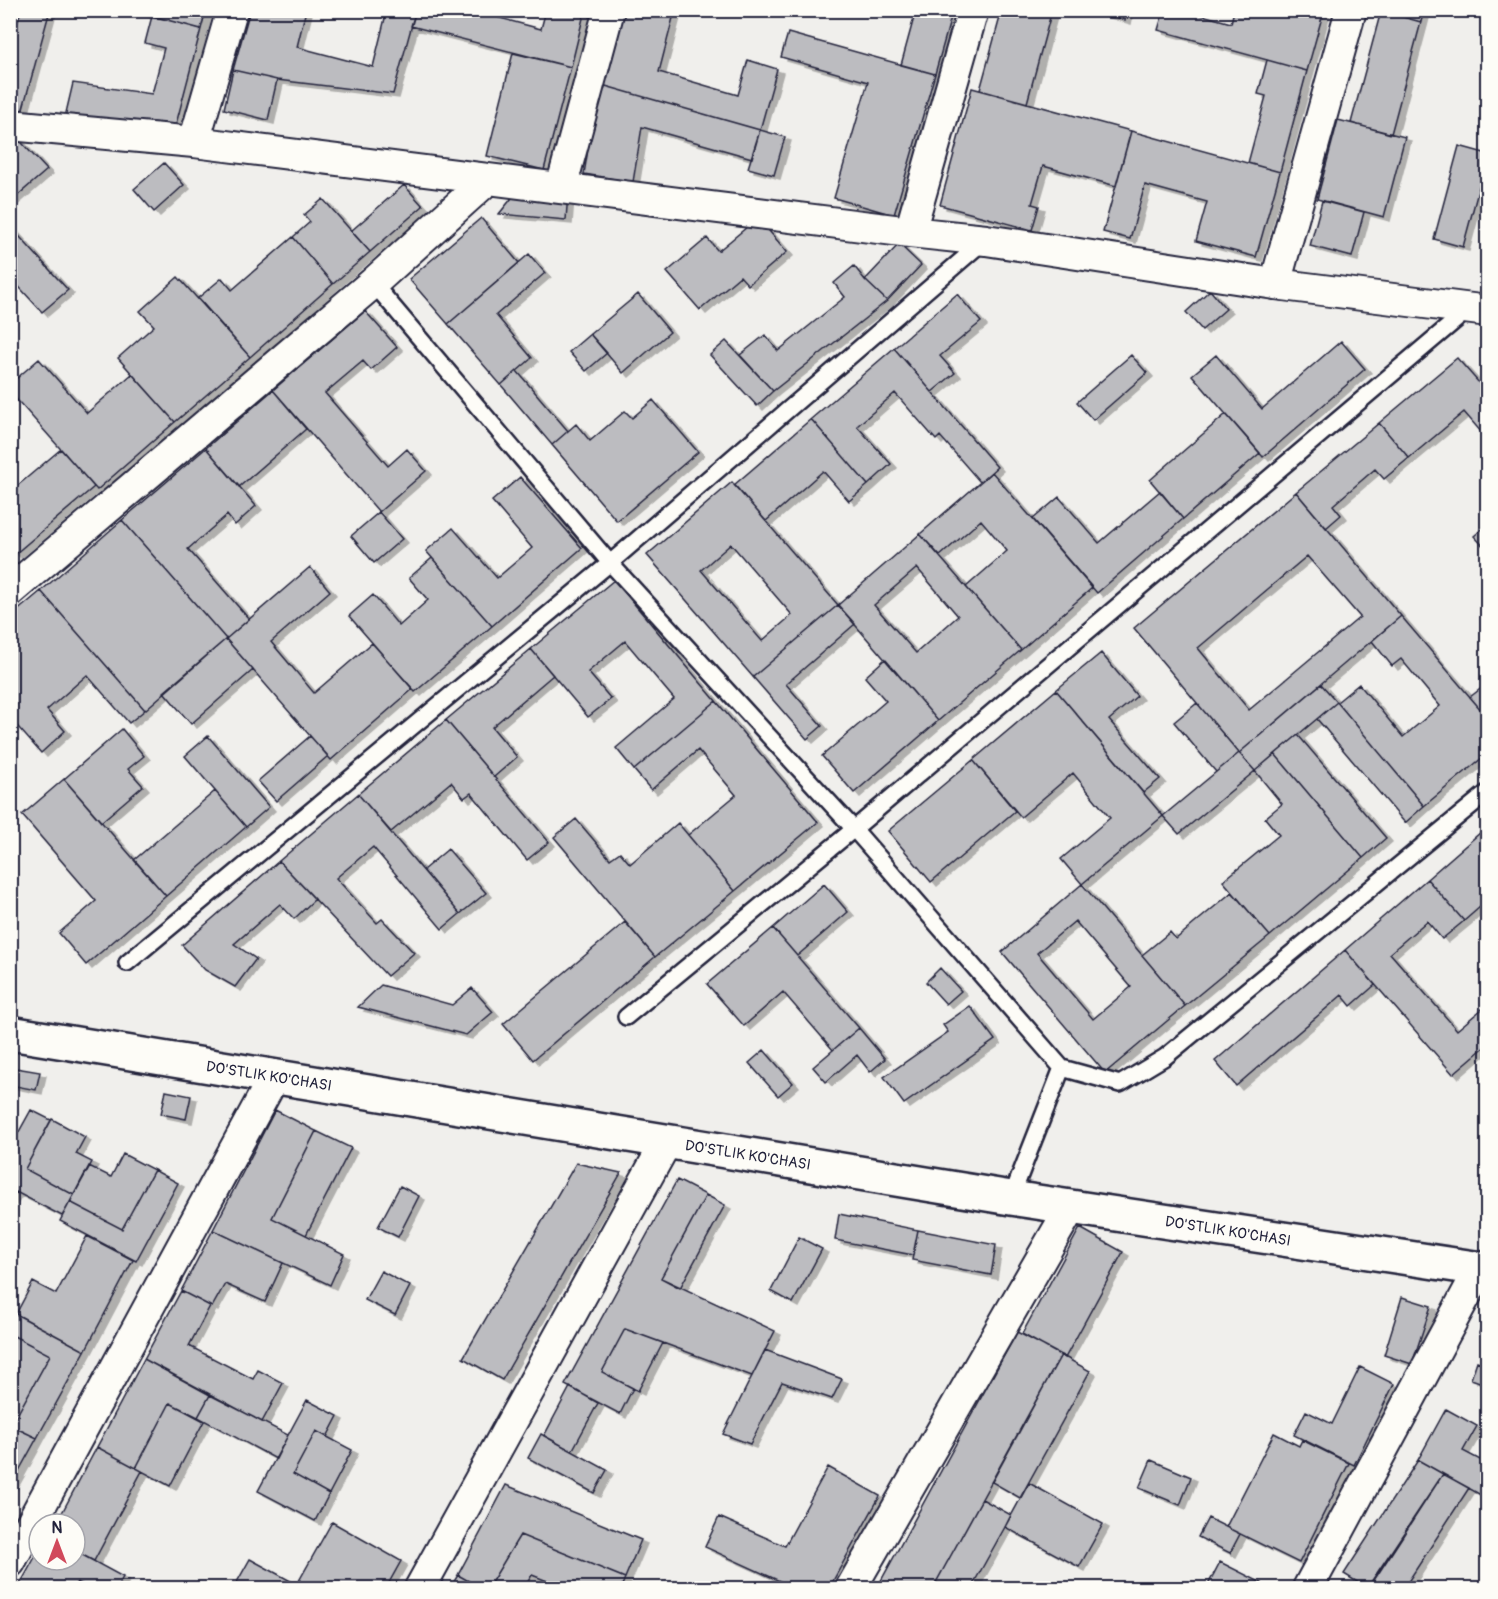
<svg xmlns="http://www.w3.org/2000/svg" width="1498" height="1599" font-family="Pangolin,sans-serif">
	<defs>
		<filter id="shadow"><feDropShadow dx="6" dy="4" stdDeviation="0" flood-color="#0004"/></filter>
	</defs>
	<rect width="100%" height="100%" fill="#f0efec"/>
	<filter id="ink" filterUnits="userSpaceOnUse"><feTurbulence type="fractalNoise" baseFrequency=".0167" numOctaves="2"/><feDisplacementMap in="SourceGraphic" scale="12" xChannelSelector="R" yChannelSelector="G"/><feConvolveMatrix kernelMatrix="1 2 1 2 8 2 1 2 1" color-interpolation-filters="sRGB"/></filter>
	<g filter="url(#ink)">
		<path fill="#bcbcc0" stroke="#22223b" stroke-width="1.5" fill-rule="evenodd" filter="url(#shadow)" d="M21,10h29l-28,102 -12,-1v-63z
			M130,10h76l-5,19z
			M250,10h56l-9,37 76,20 14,-57h29l-23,84 -116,-14 -44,-10z
			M416,10h54l71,19 5,-19h39l-14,57 -160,-41z
			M621,10h54l-16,62 79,23 10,-35 29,9 -17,61 -158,-45z
			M916,10h37l-18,64 -34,-9z
			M1002,10h50l-25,93 -47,-13z
			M1091,10h36l-2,10z
			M1164,10h20l47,13 3,-13h90l-17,61 -149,-41z
			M1378,10h46l-3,12z
			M1381,11l40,11 -30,112 -40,-11z
			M152,16l49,13 -27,103 -109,-15 8,-34 79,11 12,-46 -19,-5z
			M788,33l147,41 -41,141 -60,-17 34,-116 -87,-25z
			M513,53l58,14 -27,103 -57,-14z
			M1267,60l40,11 -27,101 -32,-9 18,-67 -8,-2z
			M233,70l44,10 -9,40 -44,-11z
			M602,85l158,45 -8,28 -110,-31 -9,55 -49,-8 10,-61z
			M972,88l159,43 -15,55 -73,-20 -11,38 7,2 -7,24 -92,-25z
			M1338,120l67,17 -21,80 -67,-18z
			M10,130l37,40 -37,32z
			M760,130l25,7 -11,38 -26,-7z
			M1131,131l149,41 -24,85 -60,-16 11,-39 -62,-17 -15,54 -27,-7z
			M1459,146l29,8 -25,93 -29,-8z
			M164,163l20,22 -30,27 -20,-23z
			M404,185l19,21 -53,46 -19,-21z
			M520,188l48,5 -2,27 -67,-6z
			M323,199l47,53 -37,32 -40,-47 17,-15 -6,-7z
			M1322,201l42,11 -12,45 -42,-11z
			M481,218l38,45 -71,61 -39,-45z
			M758,218l29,34 -39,33 -8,-9 -40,34 -33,-38 40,-34 11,13z
			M10,226l58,64 -26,22 -32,-35z
			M293,237l40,47 -83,73 -52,-59 24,-20 10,12z
			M899,244l22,21 -34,36 -22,-21z
			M529,254l16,19 -49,42 36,43 -31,27 -53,-61z
			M854,266l11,14 22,21 -114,90 -33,-36 25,-20 13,16 67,-54 -11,-14z
			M178,277l72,80 -75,65 -57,-64 36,-32 -14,-15z
			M1210,290l16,19 -24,21 -16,-18z
			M638,294l32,38 -47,41 -33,-39z
			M957,294l24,28 -41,34 15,17 -23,19 -38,-44z
			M365,311l32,36 -26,23 -8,-9 -38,32 63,73 19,-17 19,22 -47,41 -106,-122z
			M590,334l17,19 -21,18 -17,-19z
			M726,341l47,50 -16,15 -47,-51z
			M1341,341l24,28 -102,88 -71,-82 24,-20 46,54z
			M894,348l103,119 -17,15 -40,-46 -4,4 -41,-47 -38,33 34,38 -23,21 -57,-66z
			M1131,355l16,18 -54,47 -16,-18z
			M1457,358l31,35v47l-24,-28 -55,46 -30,-35z
			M39,359l48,54 45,-39 43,48 -78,68 -87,-98v-8z
			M517,371l51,60 -16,14 -51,-60z
			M273,390l33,39 -67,58 -33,-39z
			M653,400l45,52 -81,69 -65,-76 24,-21 14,17 35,-30 7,7z
			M1226,414l34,39 -77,66 -33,-39z
			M811,419l57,66 -19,16 -26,-30 -57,50 -32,-36z
			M1379,423l30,35 -25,21 -9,-10 -42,36 8,10 -15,13 -30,-36z
			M206,448l50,58 -21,19 -8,-10 -39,34 61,70 -23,20 -104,-119z
			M61,449l33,38 -79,67 -5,-5v-57z
			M992,472l100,116 -71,62 -55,-63 41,-36 -26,-31 -41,36 -20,-22z
			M520,477l62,71 -90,78 -66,-75 27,-23 44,50 35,-30 -40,-47z
			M732,482l106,123 -85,72 -106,-122zM731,544l61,71 -30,26 -61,-71z
			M1160,491l23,28 -86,74 -64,-74 26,-22 40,46z
			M1296,492l105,124 -162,137 -105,-125zM1307,556l53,61 -111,93 -51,-62z
			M379,512l23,27 -28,24 -23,-27z
			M122,520l104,119 -81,71 -104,-119z
			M1488,524v23l-2,2 -12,-13z
			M920,534l101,116 -83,71 -100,-116zM917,568l41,48 -42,37 -42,-48z
			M432,558l60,68 -77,66 -66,-76 24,-21 26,31 29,-26 -19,-22z
			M310,567l20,24 -59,51 43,51 58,-50 41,46 -82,71 -105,-121z
			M614,580l102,121 -82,69 -18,-22 58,-49 -49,-58 -37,31 23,27 -23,18 -57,-68z
			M41,591l104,119 -16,13 -42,-48 -40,35 18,21 -24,22 -31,-35v-101z
			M838,605l17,19 -69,60 36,42 -15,13 -54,-62z
			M1401,616l87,102v35l-64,53 -87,-104 22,-18 44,53 37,-31 -39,-47 -9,7 -20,-25z
			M226,639l27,31 -62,54 -27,-32z
			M531,649l22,26 -61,52 25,30 -23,20 -48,-57z
			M1101,653l36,43 -28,24 51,59 -17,14 -87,-103z
			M885,659l53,62 -84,72 -32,-37 64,-55 -21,-24z
			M1488,683v35l-18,-21z
			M1321,684l16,18 -82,69 -16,-18z
			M1056,690l107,126 -81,68 -21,-25 49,-41 -37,-45 -52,44 -48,-57z
			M716,701l102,121 -83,69 -47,-56 48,-40 -38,-45 -47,40 -17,-20z
			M1337,702l87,104 -19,17 -88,-104z
			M1197,703l42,50 -23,19 -42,-50z
			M446,720l103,122 -22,18 -56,-67 -7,5 -13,-16 -60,50 -33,-38z
			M122,729l22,27 -16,13 15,17 -42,36 -37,-43z
			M1298,735l88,103 -23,20 -88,-104z
			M208,736l61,71 -23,20 -61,-71z
			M310,736l18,20 -52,45 -18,-20z
			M1239,753l16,18 -76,63 -16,-18z
			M1275,754l88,104 -93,78 -47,-55 56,-46 -14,-17 17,-14 -27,-33z
			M973,760l42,51 -84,71 -43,-51z
			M64,779l102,117 -80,69 -27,-32 37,-32 -74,-86z
			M215,791l31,36 -80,69 -32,-36z
			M358,794l102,120 -18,15 -69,-82 -37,31 41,45 5,-4 32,34 -27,23 -108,-115z
			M576,819l34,40 10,-7 10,12 48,-41 57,68 -80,66 -101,-120z
			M1488,826v74l-24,21 -37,-42z
			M448,849l38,44 -26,21 -37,-44z
			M279,861l36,38 -21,20 -14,-15 -46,40 22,15 -21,28 -30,-17 -23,-25z
			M1427,879l37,42 -22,18 -15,-18 -37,32 67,77 31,-26v40l-35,30 -108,-124z
			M824,884l24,28 -51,44 -24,-28z
			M1082,884l103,122 -80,67 -103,-121zM1075,921l56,66 -38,32 -56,-66z
			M1232,892l38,44 -85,70 -43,-51 28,-23 6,7z
			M625,922l30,35 -122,103 -30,-36z
			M773,928l86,100 -26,22 -50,-58 -39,34 -37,-42z
			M1345,950l30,35 -24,21 -9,-11 -106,91 -21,-25z
			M940,968l21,23 -15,13 -20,-22z
			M381,985l71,20 20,-17 21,24 -27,23 -108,-28z
			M970,1006l25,34 -91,64 -20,-27 64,-45 -5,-7z
			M859,1028l26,31 -15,13 -13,-17 -31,27 -13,-15z
			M764,1050l29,33 -15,13 -29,-33z
			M10,1067l30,5 -4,18 -26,-5z
			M166,1091l25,5 -5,23 -25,-5z
			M31,1110l20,10 -26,49 49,26 -12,21 -46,-24 -6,10v-54z
			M275,1110l41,21 -44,87 72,36 -14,31 -117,-55z
			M52,1119l33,18 -9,17 16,8 -18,33 -49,-26z
			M316,1131l35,17 -45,87 -34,-17z
			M123,1154l31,16 -32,59 -52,-27 19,-36 22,11z
			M576,1163l45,10 -119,207 -39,-22z
			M154,1170l24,13 -42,78 -76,-40 10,-19 52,27z
			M677,1180l29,15 -45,83 114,53 -23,45 -127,-47 -23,43 31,16 -13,26 -55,-29z
			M400,1186l19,10 -21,41 -20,-10z
			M706,1195l19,10 -45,83 -19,-10z
			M839,1214l79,16 -5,25 -78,-15z
			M1080,1228l43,24 -58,106 -43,-24z
			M213,1230l70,33 -18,39 -40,-18 -13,23 -31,-16z
			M918,1230l78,15 -5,30 -79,-15z
			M87,1236l46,24 -48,91 -69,-37 17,-32 23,12z
			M799,1237l23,12 -29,54 -22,-12z
			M381,1271l29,15 -15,29 -30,-15z
			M181,1291l29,15 -21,40 64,33 5,-9 25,13 -21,39 -118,-63z
			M1402,1297l29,9 -19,58 -28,-9z
			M1488,1308v29l-9,-4z
			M10,1311l75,40 -48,87 -26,-12 39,-71 -40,-21z
			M625,1329l38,14 -25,48 -36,-19z
			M1017,1332l44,23 -128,233h-56z
			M10,1334l40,21 -39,71 -1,-57 4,-7 -4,-2z
			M765,1350l77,29 -10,20 -50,-17 -32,62 -27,-10z
			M1061,1355l29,16 -70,127 -28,-16z
			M144,1359l66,36 -12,22 -28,-14 -34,65 -39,-21z
			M1477,1361l11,4v20l-17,-6z
			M1360,1367l34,17 -40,81 -60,-30 12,-24 26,13z
			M570,1387l28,16 -26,48 -28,-15z
			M210,1395l78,40 -12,24 -78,-42z
			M307,1400l31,16 -11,21 -11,-6 -23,43 36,20 -14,27 -57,-30z
			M170,1403l34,18 -34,65 -34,-18z
			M1446,1409l31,17 -14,25 25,13v35l-70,-39z
			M10,1425l27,13 -27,49z
			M316,1431l36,19 -23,44 -36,-20z
			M1274,1433l25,13 3,-6 47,23 -50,100 -73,-36z
			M541,1434l66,36 -13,23 -66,-35z
			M97,1447l45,24 -48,90 -19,-10v-27h-19z
			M1151,1460l40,17 -11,28 -41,-17z
			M1418,1460l25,14 -76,114 -23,-14z
			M828,1467l52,29 -51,92h-34l-90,-41 14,-30 66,29z
			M1443,1474l26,14 -65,100h-35z
			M1029,1483l74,41 -24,43 -74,-40z
			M506,1485l135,55 -16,38 -105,-43 -32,53h-7l-23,-13z
			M982,1499l29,16 -6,12 -34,61h-38z
			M1208,1518l32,16 -10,19 -32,-16z
			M332,1522l69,39 -15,27h-91z
			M520,1535l105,43 -4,10h-56l-33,-13 -8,13h-36z
			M39,1550v10h36v-9l48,26 -6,11h-27l-13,-6 -4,6h-55z
			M250,1559l48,26 -3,3h-51l-8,-4z
			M1220,1562l42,21 -2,5h-45l-7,-3z
			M458,1575l23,13h-31z"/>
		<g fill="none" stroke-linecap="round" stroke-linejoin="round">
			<defs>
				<path id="service" d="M373,283l237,280 244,266 208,239 58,16 45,-27 323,-265
					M127,963l483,-400 375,-323
					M626,1017l228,-188 615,-520
					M1011,1198l51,-130"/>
				<path id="minor" d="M10,125l184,17 716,90 76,8 289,44 213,27
					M194,142l38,-132
					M561,188l48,-178
					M910,232l63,-222
					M1275,284l76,-274
					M10,591l363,-308 115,-104
					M10,1562l264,-485
					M420,1588l247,-447
					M851,1588l220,-381
					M1308,1588l172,-319"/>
				<path id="tertiary" d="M10,1033l1001,165 477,72"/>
			</defs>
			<use href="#service" stroke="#22223b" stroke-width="20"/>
			<use href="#minor" stroke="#22223b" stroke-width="34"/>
			<use href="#tertiary" stroke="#22223b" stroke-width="38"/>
			<use href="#service" stroke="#fdfcf7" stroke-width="15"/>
			<use href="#minor" stroke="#fdfcf7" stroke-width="30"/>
			<use href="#tertiary" stroke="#fdfcf7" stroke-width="33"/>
		</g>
	</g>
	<g text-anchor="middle" stroke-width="5" stroke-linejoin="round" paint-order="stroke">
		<g font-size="15" fill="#22223b" stroke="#fdfcf7">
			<text transform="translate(269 1076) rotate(9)" y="5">DO'STLIK KO'CHASI</text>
			<text transform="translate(748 1155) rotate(9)" y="5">DO'STLIK KO'CHASI</text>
			<text transform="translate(1228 1231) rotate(9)" y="5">DO'STLIK KO'CHASI</text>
		</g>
	</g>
	<rect width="1498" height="1599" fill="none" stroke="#fdfcf7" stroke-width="36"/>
	<rect x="18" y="18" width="1462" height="1563" fill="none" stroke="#22223b" stroke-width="2" filter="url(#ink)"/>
	<g transform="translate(57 1542)"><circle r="28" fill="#fdfcf7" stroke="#a5a5ac" stroke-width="1.5"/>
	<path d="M0-4.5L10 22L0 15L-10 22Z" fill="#d1495b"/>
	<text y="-9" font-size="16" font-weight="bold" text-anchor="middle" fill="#22223b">N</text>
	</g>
</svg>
